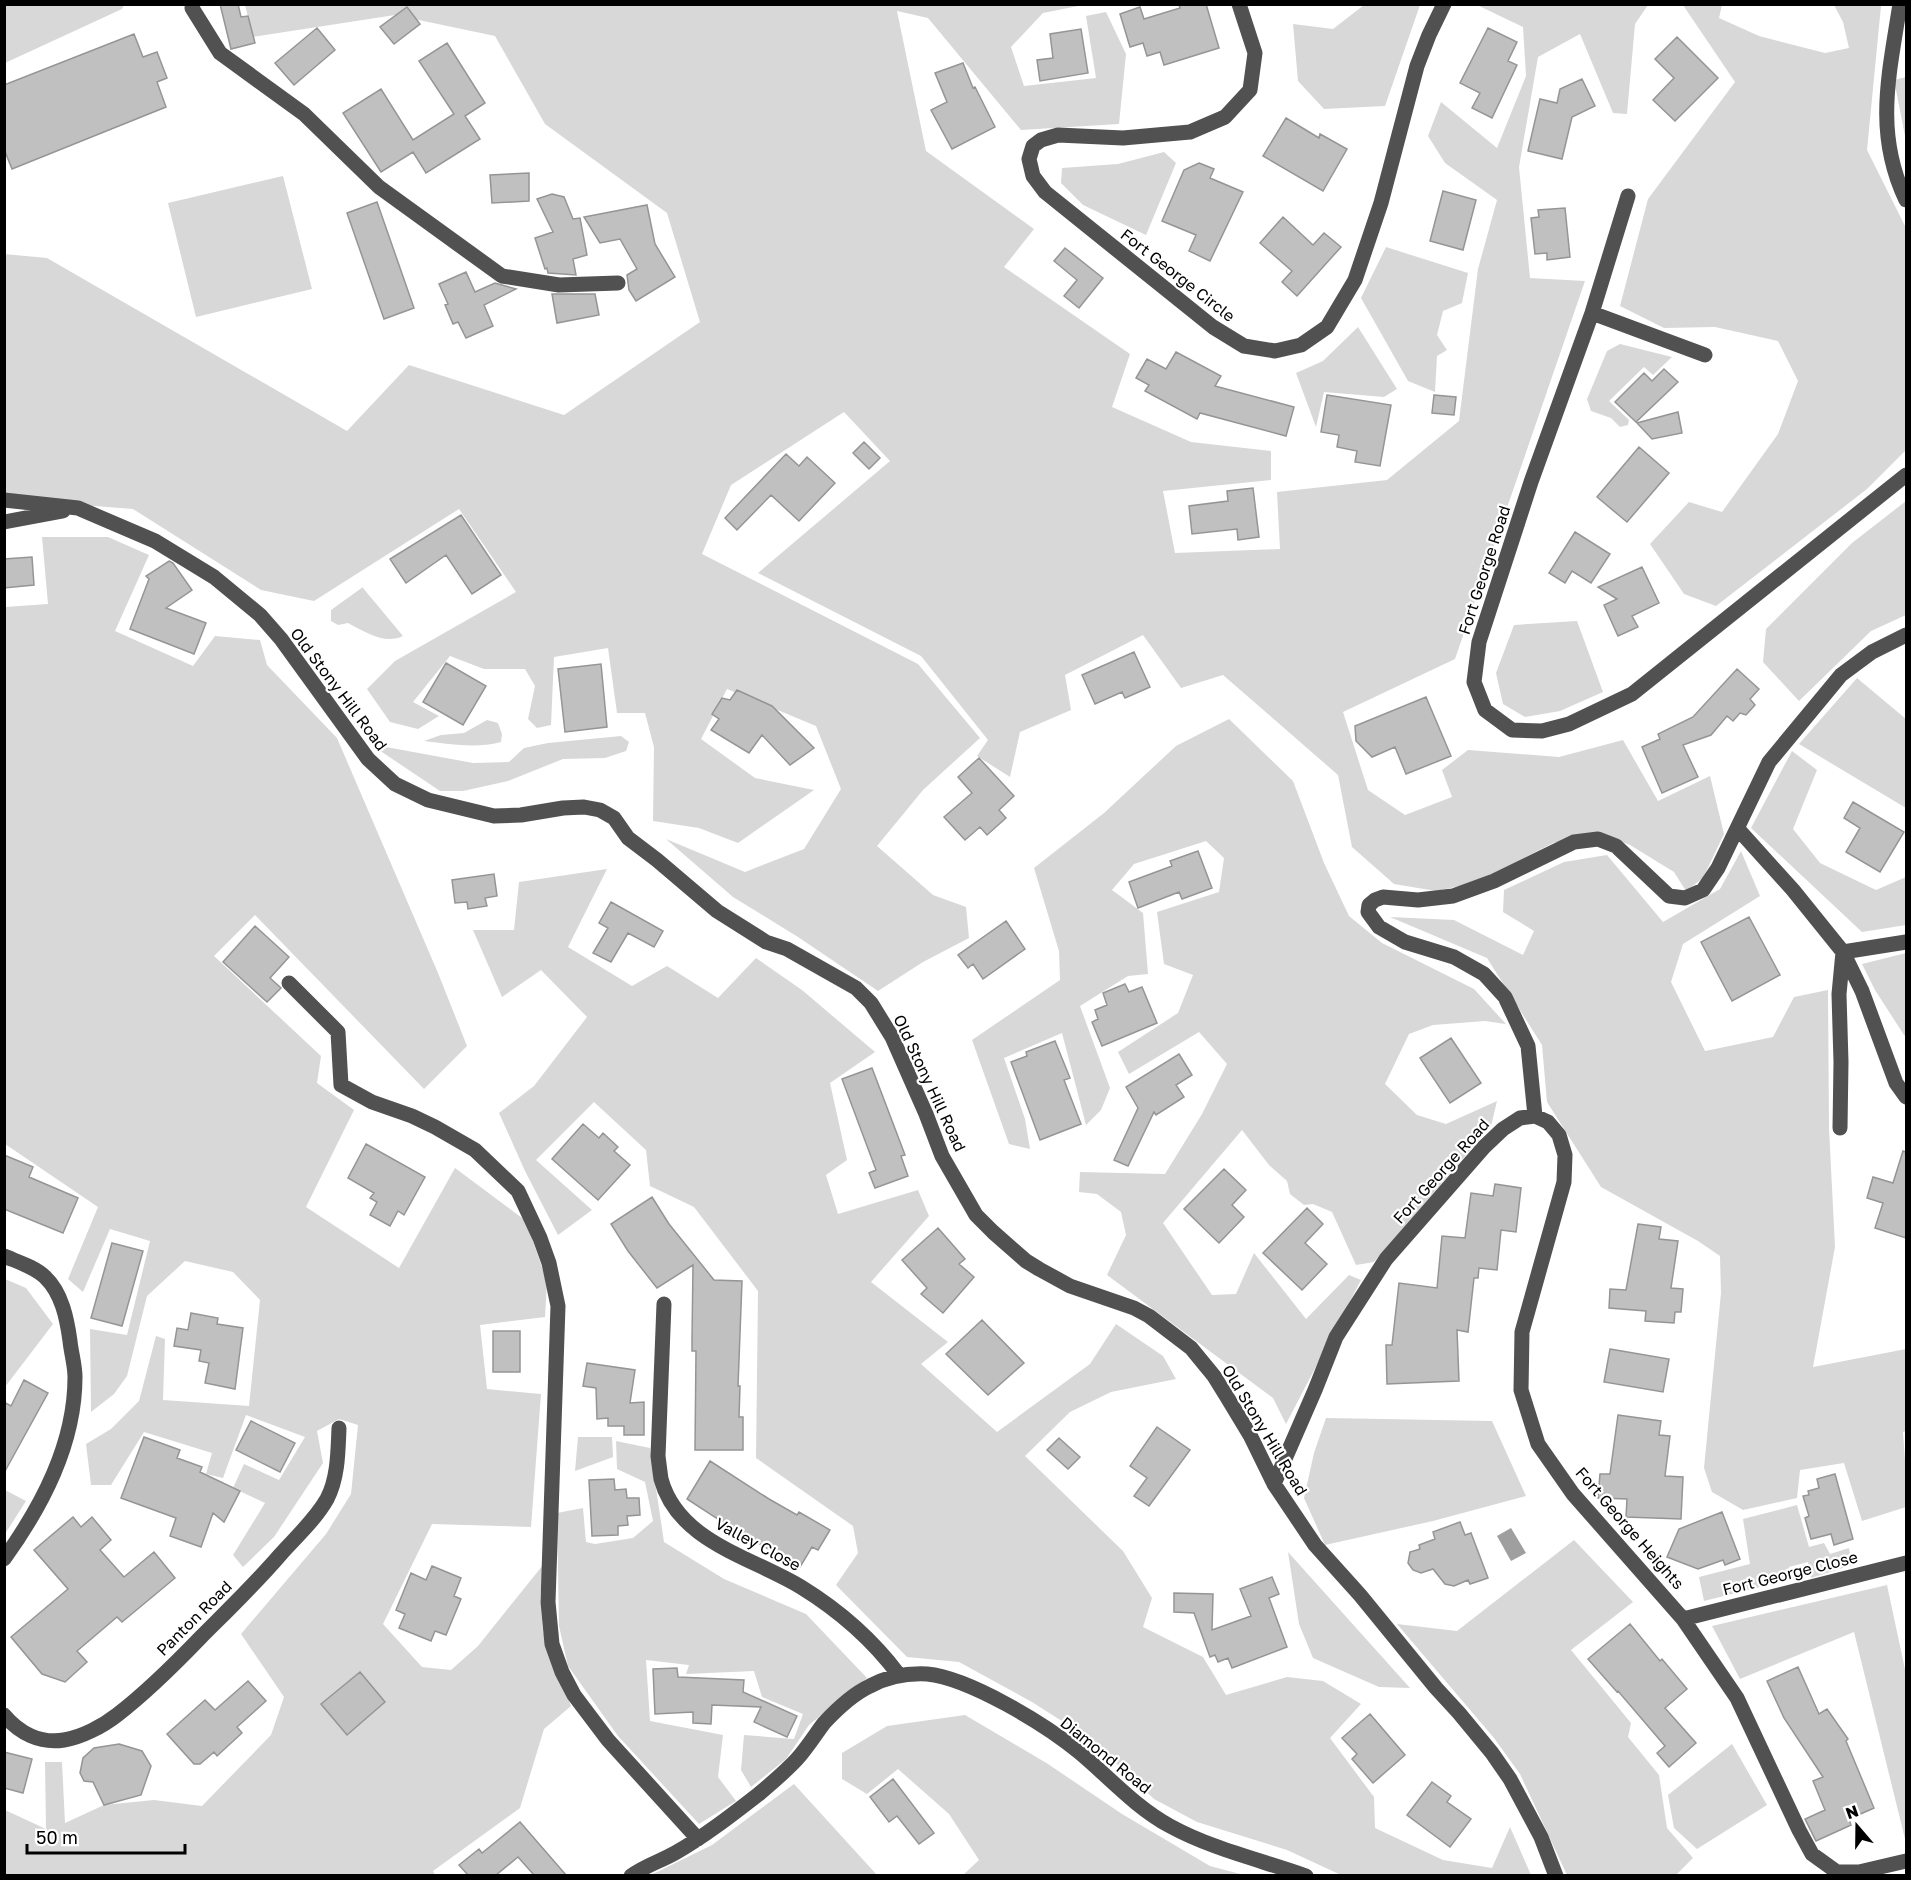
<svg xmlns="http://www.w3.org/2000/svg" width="1911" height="1880" font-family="'Golos Text',sans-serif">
	<rect width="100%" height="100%" fill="#fff"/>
	<path fill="#d8d8d8" d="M4,5l1,-1 119,1 -2,4 -117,54z
		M245,5h838l-40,8 -32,34 13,39 72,-8 -10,-62 20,-4 20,42 -7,70 -98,6 -93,-112 -31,-7 29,140 108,78 -30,38 126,87 -18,53 79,35 80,9v29l-108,11 12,62 105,-4 -3,-57 110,-12 72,-59 19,-152 19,-69 -52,-37 -17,-27 13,-34 56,46 29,-72 -3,-49 -46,-22h171l-13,19 -8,90 -14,-1 -33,-79 -42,23 -19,110 11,111 55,3 -130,378 -112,53 25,78 37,25 47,-18 -10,-27 26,-20 91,7 64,-17 35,61 52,-25 14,58 -21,44 -17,13 -12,-19 -44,-27 -33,-13 -44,11 -79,40 -38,8 -42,-7 -42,-37 -14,-72 -115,-100 -42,13 -38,-53 -78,40 6,35 -51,22 -10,45 -33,-21 11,-16 -67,-84 -163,-83 132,-112 -46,-49 -113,73 -29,69 216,110 62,74 -57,52 -46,56 56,49 33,12 3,31 -46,24 -45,29 -80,-54 -65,-40 -67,-58 79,33 59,-23 37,-60 -25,-63 -89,-37 -26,50 54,39 59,12 -76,53 -39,-15 -46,-7 1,-74 -9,-34h-28l-9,-65 -54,9 -3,68 -14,3 -9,-9 7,-33 -10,-17h-41l-34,-13 -37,46 26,14 -21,13 -28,-7 -23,-33 28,-28 121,-69 -57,-83 -145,92 -53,-11 -128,-81 -128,-10 -1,-245 43,4 300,173 62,-66 155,50 136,-93 -33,-109 -122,-89 -50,-88 -100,-21 -142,22z
		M1364,5h56l-35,101 -61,3 -26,-28 -5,-57 40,5z
		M1683,5h39l-3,13 40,18 66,17 24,-5 -6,-26 -9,-17 45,-1 2,2 -14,144 39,78v222l-39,39 -151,117 -32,-12 -34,-50 39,-42 33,10 56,-78 20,-53 -20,-40 -63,-14 -51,1 -44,-22 28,-107 87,-117z
		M1906,77v64l-12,-61z
		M1164,152l12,11 -30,72 -63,-30 -22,-22 1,-15 56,-4z
		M283,176l29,113 -116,28 -28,-114z
		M1386,247l82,26 -6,30 -19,8 -6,24 10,15 -10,6 -2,36 -27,-11 -47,-83z
		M1358,327l39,62 -13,8 -60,-5 -8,35 -20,-54 27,-12z
		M1620,344l52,13 -19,18 -9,-8 -35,34 20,19 -1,5 -8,2 -9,-9 -20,-7 -4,-12 20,-48z
		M1906,501v114l-35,16 -72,70 -36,-39 3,-33 86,-86z
		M42,537h66l41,18 -34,76 78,35 22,-30 45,4 7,25 70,73 101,235 29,73 -43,43 -169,-174 -41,41 107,100 -4,27 37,27 -48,97 93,61 56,-100 71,53 21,61 -2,35 -65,8 7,64 54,5 -10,133 -99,-3 -49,100 39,43 29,3 27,-24 65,-81 -3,33 3,34 28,74 -27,23 -24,79 -87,63 2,4 -430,1v-66l41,19 -1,-67h17l3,61 39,-18 50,-5 48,6 69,-71 13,-38 -43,-63 85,-100 25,-40 7,-69 -19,-6 -22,12 6,32 -49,74 -31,30 -10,-12 32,-52 -32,-15 11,-24 35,16 26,-43 -59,-22 -23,63 -17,-4 6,-21 -68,-21 -33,53h-20l-5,-41 25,-15 28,-28 17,-65 9,3 -2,61 86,6 11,-106 -27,-28 -48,-11 -38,35 -20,80 -13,18 -23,18 -1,-83 37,6 23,-94 -40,-12 -27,63 -15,-13 30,-72 -93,-63v-537l43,-3z
		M363,587v1l40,48c-18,9 -38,-4 -55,-13l-10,2 -7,-4v-11z
		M1577,621l26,71 -43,19 -35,6 -22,-13 -7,-31 18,-48z
		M1857,678l49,41v89l-107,-64z
		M1229,719l64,62 31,82 25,53 33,27 92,46 32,35 -21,-3 -52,4 -24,9 -24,50 32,31 29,9 51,-23 -6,25 -117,136 -18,3 -24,-53 -19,-8 -9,1 -14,-11 -3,-13 -18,-16 -27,-35 -79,93 49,72 24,-1 18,-41 52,66 43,-44 12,5 -75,144 -13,-26 -166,-123 19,-40 -5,-23 -24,-18 -18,-2 1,-20 85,2 37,-60 25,-50 -28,-32 -70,42 -11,-22 60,-39 15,-38 -29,-11 -7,-52 62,-20 5,-34 -18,-17 -72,23 -22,26 31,23 5,61 -20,2 -48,30 30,82 -9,22 -15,15 -24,-92 -58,25 21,61 5,30 -21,-5 -37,-104 88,-60 -1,-29 -25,-83 70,-55 72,-67z
		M487,720l11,3 4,11 -1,8c-26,7 -51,2 -77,-1l17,-6 23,-2z
		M621,736l8,6 -3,9 -21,7 -42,1 -55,22 -45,10h-23l-70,-47 103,19 36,-1 15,-14 24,-5z
		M1792,751l25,19 -24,59 27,34 56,27 30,-13v48l-44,7 -111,-104z
		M1741,851l19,45 -77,48 -12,38 34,69 68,-14 21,-40 34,-7 1,138 6,119 -22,120 93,-18v82l-3,1 3,42v33l-44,14 -18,-58 -44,7 -3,28 -54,12 -31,-18 -8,-24 17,-175 -1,-37 -22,-15 -97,-54 -54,-85 -5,-57 -55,-87 -97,-41 64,3 69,35 11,-24 -31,-19 1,-22 60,-28 43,-7 56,67 57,-33z
		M607,869l-39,78 64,39 35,-20 51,32 38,-40 46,32 73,62 -45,31 17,77 -21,15 12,39 80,-24 11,26 -58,66 77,60 -27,22 76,68 93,-68 26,-40 47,32 13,23 -65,13 -41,20 -45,44 98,95 29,47 -9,29 60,30 23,38 61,-18 36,4 38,23 -31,34 44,59 1,31 68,32 49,8 18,-41 21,48h-190l-54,-25 -90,-28 -43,-23 -64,-60 -58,-37 -73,-40 -52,-5 -71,-72 22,-32 -5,-27 -97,-68 2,-167 -64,-84 -44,-21 -4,-36 -52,-48 -58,58 56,50 -34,25 -33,-64 -26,-58 35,-27 53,-69 -46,-47 -39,27 -29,-67h41l5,-48z
		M1906,953v83l-2,-1 -29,-45 -13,-26z
		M5,1279l21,9 27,36 -48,63z
		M1326,1418l166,3 34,75 -93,25 -108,24 -21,-47 10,-45z
		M578,1437h34l1,20 -38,14z
		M616,1441l34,7 14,94 60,37 82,35 61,64 -58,47 -23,34 -35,28 -10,-17 3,-35 50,4 9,-25 -41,-17 -8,-26 -68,3 3,-9 -43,-5 4,61 73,14 -5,42 18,24 -37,23 -81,-88 -50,-70 -9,-40 -2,-113 26,-5 3,34 9,2 38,-6 20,-17 -8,-39 -28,-13z
		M5,1490l21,11 -21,33z
		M1797,1505l12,42 15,-4 6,11 19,-6 3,17 -41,13 -3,-16 -19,5 3,12 -88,22 -5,-24 51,-13 -7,-45z
		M1574,1540l59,62 -62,48 60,73 -3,14 31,38 8,53 26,30 -17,17h-109l-47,-101 -26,-36 -97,-114 60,7z
		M1288,1552l122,136 -31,-1 -66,-29 -14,-34z
		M1887,1585l19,89v169l-52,-211 -114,47 -28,-53z
		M965,1715l83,49 74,50 88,52 34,9h-281l16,-15 -30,-46 -51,-45 -31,25 -25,-15v-26l45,-27z
		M1732,1744l35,61 -70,44 -23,-21 -6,-33z
		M794,1784l83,91h-226l61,-30z"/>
	<path fill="#9f9f9f" d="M1511,1528l15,25 -15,8 -14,-25z"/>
	<path fill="#c0c0c0" stroke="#959595" stroke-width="1.5" d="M220,4h18l3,13 7,-1 7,27 -24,6z
		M1179,4h27l13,44 -55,17 -4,-13 -13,4 -4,-13 -13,4 -10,-33 20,-7 4,12 36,-11z
		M407,7l13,17 -26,20 -14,-17z
		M317,28l18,22 -41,35 -19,-22z
		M1488,28l29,14 -9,19 9,4 -25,53 -20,-10 8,-15 -20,-10z
		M1081,29l7,44 -48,8 -3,-21 16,-2 -3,-24z
		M134,34l9,23 14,-5 10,26 -10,4 9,25 -154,62 -8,-20v-64z
		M1677,37l41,41 -43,43 -22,-21 21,-22 -19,-19z
		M447,43l38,60 -20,13 15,23 -54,34 -13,-21 -32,20 -38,-59 38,-24 32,51 41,-26 -35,-53z
		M963,63l10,25 2,-1 20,40 -43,22 -21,-39 16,-8 -12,-29z
		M1582,79l13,27 -23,11 -10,42 -34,-8 12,-52 17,4 3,-14z
		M1286,118l33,20 1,-4 27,15 -24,42 -60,-35z
		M1199,163l15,6 -4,9 33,14 -33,69 -21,-10 7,-16 -34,-14 22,-51z
		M529,173v28l-37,2 -2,-28z
		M1443,191l33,9 -13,50 -33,-9z
		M552,194l12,3 9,22 7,-1 7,37 -14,4 3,16 -28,-2 -1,-5 -2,1 -10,-31 18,-6 -16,-33z
		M377,202l37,106 -30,11 -37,-106z
		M647,205l8,39 20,33 -39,24 -7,-11 -2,-15 10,-6 -17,-30 -20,4 -16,-26z
		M1565,208l5,49 -23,3v-7l-12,1 -4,-36 8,-1 -1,-7z
		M1283,217l30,28 11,-12 17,14 -44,49 -15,-14 10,-11 -32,-28z
		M1065,248l38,30 -24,30 -15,-12 13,-16 -23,-19z
		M466,272l9,20 20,-9 21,6 -32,16 9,21 -27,12 -8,-16 -5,2 -8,-19 3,-1 -9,-20z
		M552,294h43l4,21 -42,8z
		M1176,352l45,24 -6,10 79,21 -8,29 -86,-23 -3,6 -52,-28 4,-6 -13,-7 11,-19 19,10z
		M1664,369l14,13 -42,40 -21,-20 29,-29 8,8z
		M1327,395l64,10 -11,61 -25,-4 2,-11 -20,-4 2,-12 -18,-3z
		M1434,395l22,2 -2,18 -22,-2z
		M1678,412l4,21 -30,6 -15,-16z
		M864,442l16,16 -11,11 -16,-16z
		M1639,447l30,26 -42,49 -30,-25z
		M786,454l13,12 8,-9 28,26 -36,38 -28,-26 -34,35 -12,-12z
		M1253,488l6,49 -21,3 -1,-11 -45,5 -3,-28 39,-5 -1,-10z
		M461,515l40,60 -29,19 -26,-39 -40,28 -16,-24z
		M1575,532l35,22 -19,29 -19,-12 -7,12 -16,-10z
		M32,557l2,28 -30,3v-29z
		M169,561l4,2 19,27 -26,18 40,15 -12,31 -64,-25 19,-50 -3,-3z
		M1642,567l17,36 -27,13 6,11 -20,9 -14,-31 13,-6 -19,-12z
		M1134,652l16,35 -25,11 -3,-6 -27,12 -13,-29z
		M446,663l40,23 -23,39 -40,-23z
		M601,664l6,63 -42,5 -7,-63z
		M1737,669l22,20 -9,10 5,6 -9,10 -6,-2 -7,8 -6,-5 -16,19 -28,10 15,32 -36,16 -20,-46 18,-8 -2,-5 35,-17z
		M737,690l35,16 42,42 -24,17 -28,-30 -13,18 -38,-23 8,-11 -7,-5 10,-16 8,2z
		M1426,697l25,59 -45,18 -11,-27 -23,10 -16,-16 -1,-15z
		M979,758l35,38 -15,14 7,8 -19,17 -7,-8 -15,13 -21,-23 28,-24 -14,-16z
		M1853,802l51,30 -24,40 -34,-20 14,-24 -16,-10z
		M1198,851l14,37 -30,11 -3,-7 -41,16 -9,-26 43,-16 -2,-5z
		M494,874l3,22 -12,2 2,8 -19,3 -1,-7 -12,1 -3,-23z
		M611,902l52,29 -9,16 -26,-14 -17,29 -18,-9 15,-25 -9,-5z
		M1749,917l31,58 -48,26 -31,-59z
		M1006,921l19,28 -42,30 -10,-15 -5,4 -10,-13z
		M255,926l34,31 -19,21 11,10 -14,14 -44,-40z
		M1125,984l4,8 13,-5 15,36 -55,23 -10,-24 6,-3 -3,-9 12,-5 -4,-12z
		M1451,1038l30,45 -31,20 -30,-45z
		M1055,1041l15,37 -6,2 17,44 -41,16 -29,-78 16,-6 -1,-4z
		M1179,1054l13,21 -16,10 8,12 -28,18 -2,-3 -26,54 -14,-6 24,-52 -12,-21z
		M872,1068l33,87 -4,1 7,20 -33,12 -6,-15 7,-3 -34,-91z
		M583,1124l16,14 4,-5 15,14 -4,4 16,14 -32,35 -46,-41z
		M366,1144l59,33 -21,38 -6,-4 -8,15 -20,-11 7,-13 -7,-4 4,-5 -26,-15z
		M1903,1151l3,1v86l-31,-10 8,-25 -16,-5 6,-21 20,6z
		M4,1155l29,12 -4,10 49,21 -15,35 -59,-24z
		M1224,1169l22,21 -14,15 12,12 -25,26 -35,-34z
		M1495,1184l26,4 -5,44 -15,-2 -4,40 -18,-2 -1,10h-4l-6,54 -11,-2 2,51 -72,3 -1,-39h6l7,-62 38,5 5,-52 23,2 6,-45 22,3z
		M652,1197l17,27 45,56 28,1 -4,105h2l-1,31h4v33h-48l1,-99h-4v-11l1,-75 -36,23 -29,-37 -17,-27z
		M1307,1208l16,16 -18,19 22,21 -25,26 -39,-37z
		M1638,1224l23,3 -2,12 19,2 -7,47 12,1 -2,23h-6l-1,11 -29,-2 1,-10 -37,-3 1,-19 16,1z
		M938,1228l27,31 -6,5 15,13 -31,36 -22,-19 6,-6 -25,-28z
		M112,1243l31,8 -21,75 -31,-8z
		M191,1313l27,5 -1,6 26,4 -8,61 -30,-6 4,-20 -10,-2 2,-11 -27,-4 3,-18 11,2z
		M982,1320l42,43 -36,32 -42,-41z
		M493,1331h27v41h-27z
		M1610,1349l59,10 -6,33 -59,-10z
		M587,1363l48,7 -5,33 14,-1v33h-20v-9h-16v-8l-11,1 -1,-31 -13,-2z
		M24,1380l24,13 -44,80v-71l7,4z
		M1618,1415l43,6 -2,14 11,1 -5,40 18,1 -2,42 -55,-2 1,-18 -29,-1 2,-24h10z
		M251,1421l44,22 -15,29 -44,-22z
		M1157,1427l33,23 -41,56 -15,-10 13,-18 -17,-12z
		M144,1437l36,13 -3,8 25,9 -2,5 40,19 -16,31 -11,-9 -12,34 -31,-11 6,-18 -55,-20z
		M1059,1438l21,19 -12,12 -21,-19z
		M710,1461l59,38 28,16 2,-3 31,18 -12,20 -6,-3 -12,20 -70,-40 -43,-28z
		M1835,1474l18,65 -19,6 -3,-11 -20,5 -6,-21 4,-2 -6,-20 6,-1 -1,-4 11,-3 -2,-9z
		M614,1479l1,11 11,-1 1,9h12l1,17 -13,1 1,9 -10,1v9l-26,1 -3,-56z
		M1722,1512l18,47 -15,6 -2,-5 -25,9 -31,-12 12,-28z
		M73,1517l8,10 11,-10 19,23 -11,10 24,27 30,-25 21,26 -53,44 -5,-5 -40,34 10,11 -22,20 -23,-8 -31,-37 57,-48 -34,-39z
		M1460,1522l5,13 6,-2 17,45 -18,6 -2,-4 -14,6 -9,-2 -12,-15 -12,4 -8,-3 -5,-7 2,-11 10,-3 -1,-4 16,-6 -2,-7z
		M432,1566l29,12 -7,18 7,3 -15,36 -11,-4 -4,10 -32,-13 6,-14 -9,-4 15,-37 15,7z
		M1272,1577l7,17 -10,4 18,49 -55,21 -4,-10 -10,4 -3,-7 -5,2 -16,-44 -20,-1v-19l39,1 -1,36 39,-14 -11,-27z
		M1630,1624l30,37 2,-2 25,30 -22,19 31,35 -27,24 -12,-14 8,-7 -47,-55 -1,1 -29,-33z
		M1798,1667l21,47 8,-5 21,30 -2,2 28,67 -25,11 2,6 -35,16 -11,-22 20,-9 -12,-29 10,-4 -39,-59 -17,-37z
		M677,1668l1,9 66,3 -1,12 54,24 -10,21 -33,-15 7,-15 -49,-2 -1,19 -18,-1v-11l-38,2 -2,-45z
		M360,1672l25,30 -38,33 -26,-31z
		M248,1681l18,20 -29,26 5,6 -25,23 -3,-4 -14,12h-6l-27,-30 38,-34 10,10z
		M1370,1714l35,41 -32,28 -21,-24 5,-5 -15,-16z
		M119,1744l23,7 9,15 -10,29 -37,10 -11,-23 -9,-1 -4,-8 3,-15 11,-10z
		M4,1752l28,7 -9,34 -19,-5z
		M893,1779l41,54 -15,11 -22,-28 -8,6 -19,-25z
		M1432,1782l19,14 -4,6 24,17 -21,28 -43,-32z
		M520,1822l46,53h-32l-16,-18 -22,18h-28l-9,-10 20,-16 3,4z"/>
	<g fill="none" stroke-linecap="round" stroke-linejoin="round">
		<path stroke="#515151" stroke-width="15" d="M193,4l-1,4 28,45 84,61 75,73 123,89 57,9 59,-2
			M1239,4l16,49 -5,37 -25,27 -35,15 -67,6 -65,-3 -17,5 -8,6 -4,13 4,17 12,16 168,135 31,19 31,5 26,-6 26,-18 28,-47 26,-77 36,-137 12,-31 15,-31
			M1900,4c-11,71 -26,129 6,196
			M1628,196l-36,117 -61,169 -52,160 -5,40 11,28 27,20 30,1 27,-7 63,-30 274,-219
			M1592,313l113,42
			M4,500l74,8 77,33 59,36 46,38 21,24 87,120 27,25 33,16 66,16 27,-1 42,-7 21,-1 16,3 14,8 14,20 29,22 60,51 49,31 21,7 69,39 15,15 21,34 34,77 16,42 34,59 17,17 33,29 13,8 31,17 64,22 15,8 42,32 23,28 13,21 23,38 24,49 41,61 45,50 76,93 23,25 33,40 18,26 31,58 15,39
			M4,522l59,-11
			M1738,829l55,61 50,62 19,39 34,92 10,14
			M1843,952l63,-10
			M289,983l49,49 3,53 31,17 40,14 23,11 40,23 43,41 22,47 9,25 9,43 -10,296 4,42 10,28 12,23 34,45 90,99
			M1535,1116l13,6 11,13 6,20 -1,27 -42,150 -1,58 17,54 35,50 110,125 54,79 62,132 13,24 25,18h22l47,-11
			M1840,1128l1,-66 -2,-68 4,-42
			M4,1256c14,6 31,11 41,21 17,16 22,42 25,64 1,11 5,24 5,36 0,67 -33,129 -71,182
			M664,1304l-6,152c1,8 2,16 3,23 17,63 91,78 140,108 39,24 71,52 98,88
			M1274,1484l41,-94 21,-53 50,-78 98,-112 19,-18 17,-11 15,-2 -7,-70 -23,-49 -21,-23 -30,-17 -49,-15 -26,-15 -11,-15 1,-7 6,-5 8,-3 35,3 35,-4 41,-15 80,-39 24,-3 18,7 53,50 16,2 18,-8 15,-22 51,-106 72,-87 31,-23 34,-17
			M1683,1619l223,-56
			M4,1715c15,18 36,29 60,25 18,-3 39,-14 53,-25 30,-23 58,-51 84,-78 27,-27 54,-53 79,-82 16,-18 35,-35 47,-56 11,-21 11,-47 12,-71
			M631,1876c13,-10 30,-15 44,-23 30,-17 58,-39 85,-60 13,-11 26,-22 37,-34 10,-11 18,-24 27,-36 13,-14 29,-29 46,-37 17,-9 37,-13 57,-12 42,4 118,50 152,78 30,25 56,55 91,74 42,23 91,34 136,50"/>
	</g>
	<g text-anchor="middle" stroke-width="4.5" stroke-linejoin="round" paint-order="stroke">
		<g font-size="16" fill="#000" stroke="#fff">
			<text transform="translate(1178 275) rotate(38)" y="6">Fort George Circle</text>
			<text transform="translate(1484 570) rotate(-72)" y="6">Fort George Road</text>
			<text transform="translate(339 689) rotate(53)" y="6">Old Stony Hill Road</text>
			<text transform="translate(930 1083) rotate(65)" y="6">Old Stony Hill Road</text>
			<text transform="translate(1441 1171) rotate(-48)" y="6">Fort George Road</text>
			<text transform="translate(1265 1430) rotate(59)" y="6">Old Stony Hill Road</text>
			<text transform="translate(1630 1528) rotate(49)" y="6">Fort George Heights</text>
			<text transform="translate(758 1544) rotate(28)" y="6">Valley Close</text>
			<text transform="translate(1790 1573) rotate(-14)" y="6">Fort George Close</text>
			<text transform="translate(194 1618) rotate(-45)" y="6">Panton Road</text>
			<text transform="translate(1106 1755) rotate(39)" y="6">Diamond Road</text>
		</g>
	</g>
	<rect width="1911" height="1880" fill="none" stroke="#000000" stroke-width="12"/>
	<g transform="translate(1857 1826) rotate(340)" stroke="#ffffff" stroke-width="4.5" paint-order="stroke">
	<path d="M0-4.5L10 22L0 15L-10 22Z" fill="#000000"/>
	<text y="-9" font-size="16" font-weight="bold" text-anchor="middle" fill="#000000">N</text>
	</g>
	<path d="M27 1844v9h158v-9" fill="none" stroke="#000000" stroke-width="3"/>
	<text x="36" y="1844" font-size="18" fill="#000000" stroke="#ffffff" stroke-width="4.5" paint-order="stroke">50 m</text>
</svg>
